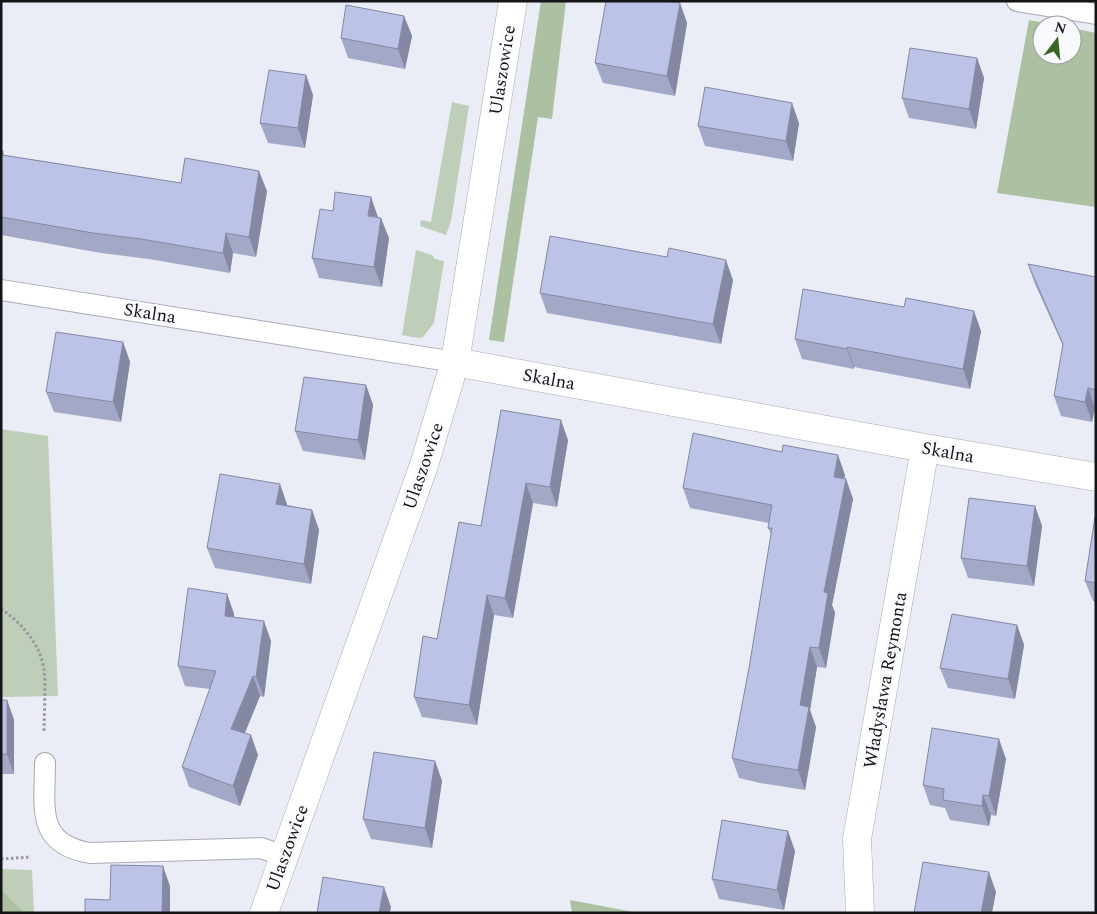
<svg xmlns="http://www.w3.org/2000/svg" width="1097" height="914" font-family="Spectral,serif">
	<rect width="100%" height="100%" fill="#eaecf6"/>
	<path fill="#beceb8" d="M452,102l17,4 -18,115 -5,14 -26,-9 1,-6 10,2z
		M416,250l16,5 3,4 9,2 -10,62 -11,14 -5,1 -16,-3z
		M1,429l47,7 10,260 -57,1z
		M1,869l31,1 2,43h-9l-24,-24z"/>
	<path fill="#abc1a2" d="M541,1h25l-14,118 -14,-2 -34,225 -15,-2z
		M1029,20l27,5h-14v30h30v-27l24,5v174l-99,-14z
		M1,889l24,24h-24z
		M570,900l69,13h-67z"/>
	<g fill="none" stroke-linecap="round" stroke-linejoin="round">
		<defs>
			<path id="service" d="M1017,1l79,13
				M1,290l454,72
				M45,763c0,44 -10,81 45,90l171,-5 23,8"/>
			<path id="minor" d="M455,362l470,86 171,29
				M264,913l160,-448 31,-103 58,-361
				M860,913l-3,-74 68,-391"/>
		</defs>
		<use href="#service" stroke="#a9aab4" stroke-width="22"/>
		<use href="#minor" stroke="#a9aab4" stroke-width="29"/>
		<path stroke="#97989f" stroke-width="3" stroke-dasharray="2.5 2.5" stroke-linecap="butt" d="M1,609c20,13 40,36 43,61 2,20 0,42 0,62
			M1,859l30,-2"/>
		<use href="#service" stroke="#fff" stroke-width="20"/>
		<use href="#minor" stroke="#fff" stroke-width="28"/>
	</g>
	<path fill="#a3a8c7" d="M680,3l7,20 -12,73 -72,-13 -8,-20z
		M404,16l8,20 -7,33 -57,-11 -7,-20z
		M977,58l7,20 -8,51 -67,-11 -7,-20z
		M306,75l7,20 -8,53 -37,-5 -8,-20z
		M799,123l-6,38 -88,-15 -7,-20z
		M1,151h2l1,4 177,28 86,8 -11,66 -23,-4 -3,20 -81,-14 -48,-6 -100,-18z
		M378,218l11,20 -7,49 -63,-9 -7,-20z
		M1028,264l68,13v132l-1,-1 -3,14 -31,-6 -7,-20 9,-50 -28,-62z
		M733,280l-12,64 -174,-31 -7,-20z
		M981,331l-11,58 -116,-22v2l-52,-10 -7,-20z
		M123,342l7,20 -9,60 -67,-10 -8,-20z
		M366,385l7,20 -8,55 -62,-9 -8,-20z
		M568,440l-11,67 -24,-4 -20,115 -19,-3 -17,110 -55,-8 -8,-20 67,-171z
		M845,475l-1,4h2l7,20 -21,106 3,8 -9,55 -9,-1 -7,43 6,17 -11,63 -45,-7 -21,-5 -7,-20 17,-90 22,-134 -3,-6 1,-5 -79,-15 -7,-20z
		M287,504v1l25,5 7,20 -8,54 -96,-16 -8,-20z
		M1035,506l7,20 -8,60 -66,-8 -7,-20z
		M1096,517v85l-3,-1 -8,-20z
		M227,594l7,20v3l37,24 -7,56 -4,-1 -15,37 13,22 -18,51 -51,-19 -7,-20 28,-78 -25,-3 -7,-20z
		M1017,625l7,20 -9,54 -67,-11 -8,-20z
		M1,700h6l7,20v54h-13z
		M1006,759l-10,57 -5,-1 -2,11 -39,-6 -5,-12 -15,-3 -7,-20z
		M435,761l7,20 -10,67 -61,-9 -8,-20z
		M795,851l-11,59 -65,-11 -7,-20z"/>
	<path fill="#8488a2" d="M680,3l7,20 -12,73 -8,-20z
		M404,16l8,20 -7,33 -7,-20z
		M977,58l7,20 -8,51 -7,-20z
		M306,75l7,20 -8,53 -7,-20z
		M792,103l7,20 -6,38 -7,-20z
		M259,171l8,20 -11,66 -7,-20z
		M371,197l7,20 -10,-1z
		M381,218l8,20 -7,49 -8,-20z
		M226,233l7,20 -3,20 -7,-20z
		M726,260l7,20 -12,64 -8,-20z
		M974,311l7,20 -11,58 -7,-20z
		M123,342l7,20 -9,60 -8,-20z
		M847,347l7,20v2l-7,-20z
		M366,385l7,20 -8,55 -7,-20z
		M1088,388l7,20 -3,14 -7,-20z
		M561,420l7,20 -11,67 -7,-20z
		M838,455l7,20 -4,22 -7,-20z
		M846,479l7,20 -21,106 3,8 -9,55 -7,-20 5,-56z
		M526,483l7,20 -20,115 -8,-20z
		M280,484l7,20 -3,20 -8,-20z
		M1035,506l7,20 -8,60 -7,-20z
		M312,510l7,20 -8,54 -7,-20z
		M227,594l7,20 -2,22 -7,-20z
		M487,595l7,20 -17,110 -8,-20z
		M264,621l7,20 -7,56 -8,-20z
		M1017,625l7,20 -9,54 -7,-20z
		M810,647l7,20 -7,43 6,17 -11,63 -7,-20 2,-65z
		M253,676l7,20 -22,53 -7,-20z
		M7,700l7,20v54l-7,-20z
		M251,735l7,20 -18,51 -7,-20z
		M999,739l7,20 -10,57 -7,-20z
		M435,761l7,20 -10,67 -7,-20z
		M983,795l8,20 -2,11 -7,-20z
		M788,831l7,20 -11,59 -7,-20z
		M163,866l7,20v27h-8z
		M989,872l7,20 -4,21h-11z
		M384,887l7,20 -1,6h-11z"/>
	<path fill="#bdc3e7" stroke="#8488a2" d="M606,1h61l13,2 -13,73 -72,-13z
		M346,5l58,11 -6,33 -57,-11z
		M910,48l67,10 -8,51 -67,-11z
		M269,70l37,5 -8,53 -38,-5z
		M705,87l87,16 -6,38 -88,-15z
		M1,151h2l-1,4 179,28 4,-25 74,13 -10,66 -23,-4 -3,20 -82,-14 -48,-6 -92,-16z
		M335,192l36,5 -3,19 13,2 -7,49 -62,-9 8,-49 13,2z
		M550,236l117,21 2,-9 57,12 -13,64 -173,-31z
		M1028,264l68,13v113l-8,-2 -3,14 -31,-6 9,-52z
		M803,289l101,18 2,-9 68,13 -11,58 -116,-22v2l-52,-10z
		M56,332l67,10 -10,60 -67,-10z
		M304,377l62,8 -8,55 -63,-9z
		M501,410l60,10 -11,67 -24,-4 -21,115 -18,-3 -18,110 -55,-8 9,-61 14,3 22,-117 22,4z
		M693,433l89,19 1,-7 55,10 -4,22 12,2 -22,113 4,1 -9,55 -9,-1 -10,58 9,2 -11,63 -46,-7 -20,-5 17,-90 23,-140h-4l4,-23 -89,-17z
		M220,474l60,10 -4,20 36,6 -8,54 -97,-16z
		M969,498l66,8 -8,60 -66,-8z
		M1095,517h1v66l-11,-2z
		M188,588l39,6 -2,22 39,5 -8,56 -3,-1 -22,53 20,6 -18,51 -51,-19 34,-96 -38,-5z
		M952,614l65,11 -9,54 -68,-11z
		M1,700h6v54h-6z
		M932,728l67,11 -10,57 -6,-1 -1,11 -39,-6 1,-11 -21,-4z
		M374,752l61,9 -10,67 -62,-9z
		M722,820l66,11 -11,59 -65,-11z
		M923,862l66,10 -8,41h-67z
		M111,865l52,1 -1,47h-77v-14l25,1z
		M323,877l61,10 -5,26h-62z"/>
	<g text-anchor="middle" stroke-width="5" stroke-linejoin="round" paint-order="stroke">
		<g font-size="18" fill="#151518" stroke="#f9fafe">
			<text transform="translate(502 70) rotate(-81)" y="6">Ulaszowice</text>
			<text transform="translate(150 313) rotate(9)" y="6">Skalna</text>
			<text transform="translate(549 379) rotate(10)" y="6">Skalna</text>
			<text transform="translate(948 452) rotate(10)" y="6">Skalna</text>
			<text transform="translate(423 466) rotate(-71)" y="6">Ulaszowice</text>
			<text transform="translate(885 680) rotate(-80)" y="6">Władysława Reymonta</text>
			<text transform="translate(287 848) rotate(-70)" y="6">Ulaszowice</text>
		</g>
	</g>
	<rect width="1097" height="914" fill="none" stroke="#151518" stroke-width="5"/>
	<g transform="translate(1057 40) rotate(16)"><circle r="24" fill="#f9fafe" stroke="#9e9ea2"/>
	<path d="M0-4L9 19L0 12L-9 19Z" fill="#3a6624"/>
	<text y="-8" font-size="14" font-weight="bold" text-anchor="middle" fill="#151518">N</text>
	</g>
</svg>
